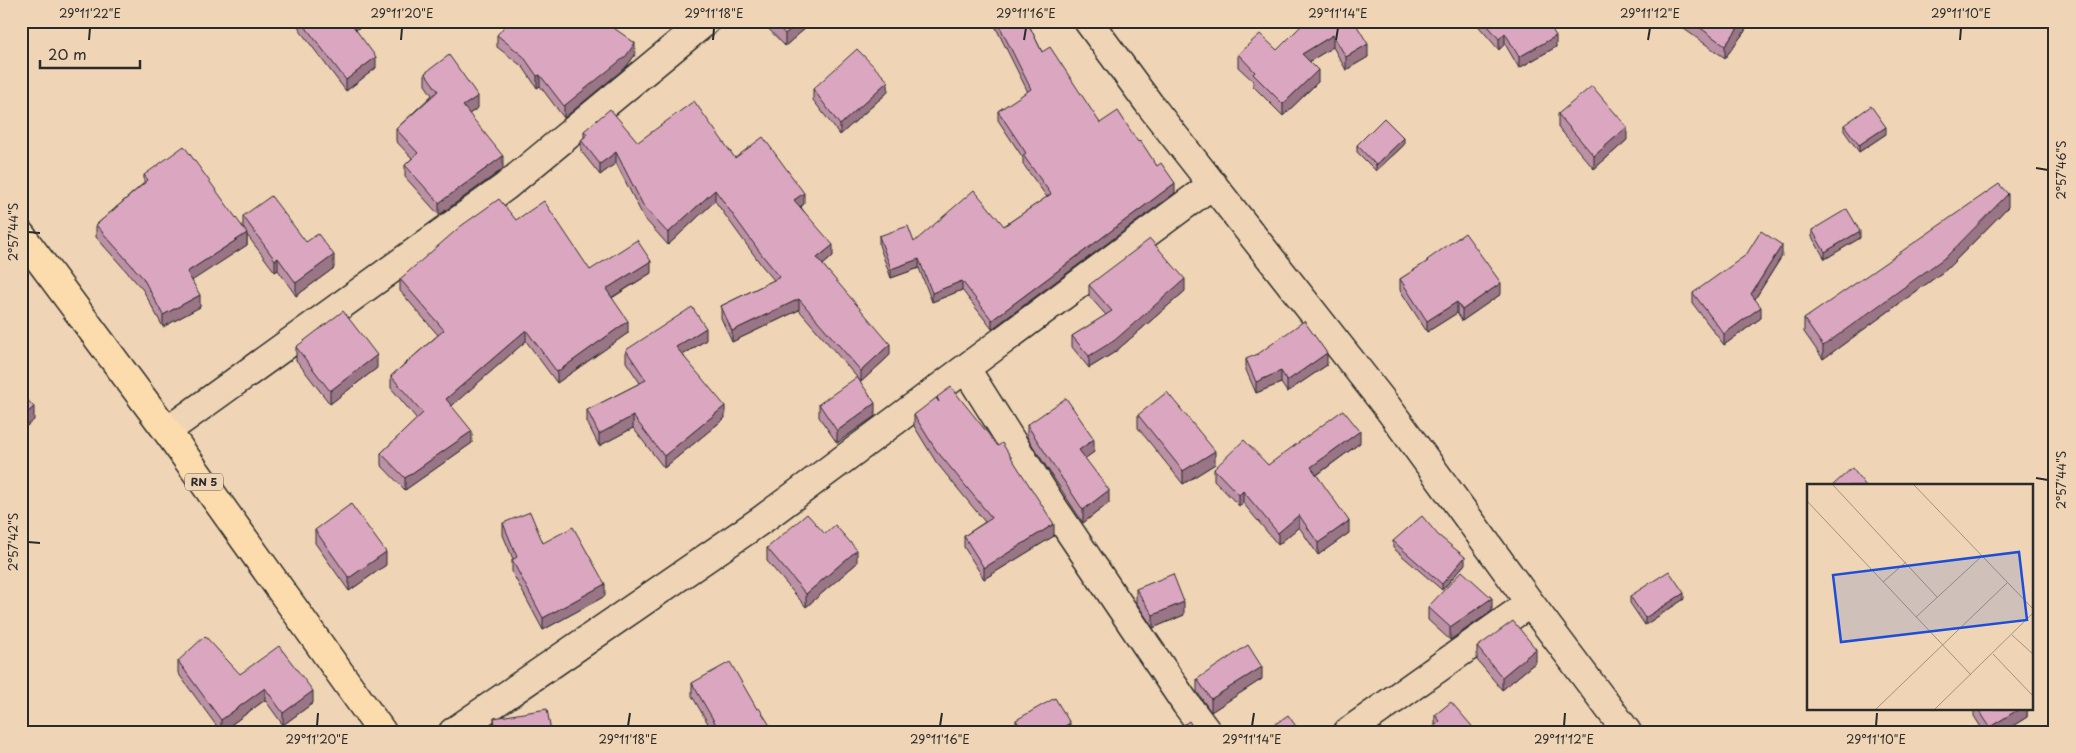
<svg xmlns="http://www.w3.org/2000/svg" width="2076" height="753" font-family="'Playpen Sans',sans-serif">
	<rect width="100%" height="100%" fill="#efd5b6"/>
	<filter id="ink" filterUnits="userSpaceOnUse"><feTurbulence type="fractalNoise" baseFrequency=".02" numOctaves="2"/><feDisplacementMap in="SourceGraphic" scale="10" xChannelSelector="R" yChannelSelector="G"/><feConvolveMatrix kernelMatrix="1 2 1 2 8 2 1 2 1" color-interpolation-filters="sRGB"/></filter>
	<g filter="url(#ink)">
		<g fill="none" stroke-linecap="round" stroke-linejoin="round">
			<defs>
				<path id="minor" d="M1088,21l62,84 238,303 142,195 97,129
					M966,369l85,135 135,200 21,28
					M167,431l338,-244 201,-166
					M453,732l310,-213 450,-335
					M1348,732l182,-129"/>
				<path id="primary" d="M21,235l146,196 215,301"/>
			</defs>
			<use href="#minor" stroke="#2b2b2b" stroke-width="31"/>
			<use href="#primary" stroke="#2b2b2b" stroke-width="31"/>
			<use href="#minor" stroke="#efd5b6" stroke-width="28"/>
			<use href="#primary" stroke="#fcdcac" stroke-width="28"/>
		</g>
		<path fill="#bc90a5" stroke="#2b2b2b" d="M296,21h72l-12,9 20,38 -30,23 -45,-59z
			M761,21h53l-29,25z
			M996,21h31l15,31 58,71 38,19 19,24 18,27 -183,136 -30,-39 -30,12 -13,-34 -28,10 -12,-33v-9l35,6 90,-16 43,-29 -24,-33v-6l-25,-38v-9l30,-19 -32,-64z
			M1354,21l14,36 -22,13 -13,-23 -23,14 8,21 -35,34 -30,-30v-5l-15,-14v-13l39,-4z
			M1474,21h73l9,26 -37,21 -14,-24 -6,6z
			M1684,21h61v10l-20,27 -41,-29z
			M497,35l138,20 -9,12 -62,51 -24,-32 -3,2 -14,-21 -26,-20z
			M425,73l53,35 -9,6 34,55 -64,46 -34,-38v-12l7,-7 -16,-17v-12l36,-34 -7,-10z
			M813,89l75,3 -48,43 -27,-35z
			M1558,114l69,26 -33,29 -36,-42z
			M1844,125l42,9 -27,18 -15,-21z
			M584,131l54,11 97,16 69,46 -3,3 32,49 -10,9 67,90 -29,27 -62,-72 -67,32 -11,-24v-12l53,-26 -12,-14 -47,-65 -47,44 -24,-27 -28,-55 -16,12 -19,-24v-11l3,-3z
			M1357,145h47l-28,26 -19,-19z
			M144,175l99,52v-11l63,26 28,26 -38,28 -18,-26 -3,2 -28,-37v10l-55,35 8,27 -37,20 -20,-37 -47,-53v-12l48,-42z
			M2008,207l-61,62 -124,90 -19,-27v-13z
			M516,220l74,50 61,3 -39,25 16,35 -71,50 -31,-42 -75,65 21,37 -67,47 -24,-25v-12l36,-34 -26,-31v-12l47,-41 -38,-44v-12z
			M1812,230l48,8 -35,21 -13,-22z
			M1782,256l-27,43 6,19 -37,27 -31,-41v-11z
			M1427,260l74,34 -39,27 -5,-8 -30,19 -27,-42v-11l27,-17z
			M1089,285l96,6 -70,61 -26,16 -17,-21v-11l34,-21 -17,-19z
			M706,340l-23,15 42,63 -61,50 -31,-40 -34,18 -12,-24v-12l53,-27 -14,-21v-12z
			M296,347l81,21 -47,36 -34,-44z
			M1246,359l81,6 -40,27 -6,-9 -25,10 -10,-23z
			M937,397l117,139 -70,43 -20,-32v-11l21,-14 -49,-60 -22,-36v-11l23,-15z
			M819,404l56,12 -38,27 -18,-26z
			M1138,415l77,49 -32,20 -45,-56z
			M1027,425l67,27 -9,6 24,45 -26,20 -56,-86z
			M1360,443l-43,32 32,58 -31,22 -19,-28 -21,18 -35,-42 -4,3 -25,-26v-11l54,-4z
			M503,523l40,20 62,53 -62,34 -31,-58v-12l1,-1 -10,-24z
			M315,530l71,35 -37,26 -34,-48z
			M825,534l32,29 -51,44 -39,-46v-13z
			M1438,535l27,29 -23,26 -49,-42v-7z
			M1136,589l48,26 -31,13 -17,-26z
			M1630,596l54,3 -39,26 -15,-22z
			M1428,607l64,4 -42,29 -22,-20z
			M1477,647l59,15 -34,28 -25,-30z
			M178,661l62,13 73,29 -30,22 -18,-25 -44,32 -43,-59z
			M1197,679h65l-51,33 -14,-20z
			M692,683l65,26 17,23h-61l-21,-36z
			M1974,709h53v8l-24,15h-19l-10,-16z
			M1435,715l42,17 -42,-7z
			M494,718l57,14h-57z
			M1016,720l54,12h-54z"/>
		<path fill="#997586" stroke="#2b2b2b" d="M352,21h16l-18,13v-12z
			M799,21h15l-29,25v-12z
			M1743,21h2v10l-20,27v-12z
			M1505,33v11l-6,6v-11z
			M1333,35v12l-31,19v-12z
			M1556,36v11l-37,21v-11z
			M635,43v12l-9,12 -62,51v-12z
			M1368,44v13l-22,13v-13z
			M376,57v11l-30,23v-11z
			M1318,70v12l-35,34v-12z
			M540,75v11l-3,2v-12z
			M888,81v11l-48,43v-10z
			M478,96v12l-15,10v-12z
			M1627,127v13l-33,29v-13z
			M1886,127v7l-27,18v-7z
			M1404,138v7l-28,26v-6z
			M616,152v11l-16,12v-11z
			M503,156v13l-64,46v-12z
			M1175,183v10l-183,136v-9z
			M715,190v11l-47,44v-12z
			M804,193v11l-10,7v-11z
			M2008,194v13l-61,62 -124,90v-13z
			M1860,231v7l-35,21v-7z
			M247,233v12l-60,39v-12z
			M833,245v11l-16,14v-12z
			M1782,245v11l-31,49v-11z
			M334,255v13l-38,28v-13z
			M278,258v12l-3,2v-12z
			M919,259v9l-28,10v-9z
			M651,261v12l-45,28v-12z
			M1185,279v12l-70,61 -26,16v-12z
			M962,281v9l-30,12v-9z
			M1501,283v11l-39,27v-11z
			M200,295v12l-37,20v-12z
			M799,299v11l-67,32v-11z
			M1457,302v11l-30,19v-11z
			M1761,307v11l-37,27v-11z
			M628,321v12l-71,50v-11z
			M706,328v12l-30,19v-12z
			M526,330v11l-80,70v-12z
			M890,344v11l-29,27v-11z
			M1327,353v12l-40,27v-11z
			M377,355v13l-47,36v-13z
			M1281,371v12l-25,10v-11z
			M875,403v13l-38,27v-12z
			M725,406v12l-61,50v-12z
			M34,407v13l-13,11v-13z
			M633,416v12l-34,18v-12z
			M472,431v12l-67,47v-12z
			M1360,431v12l-49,36v-12z
			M1094,439v13l-15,11v-13z
			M1215,451v13l-32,20v-13z
			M1109,490v13l-26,20v-13z
			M1243,491v12l-4,3v-11z
			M1299,515v12l-21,18v-12z
			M1349,521v12l-31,22v-12z
			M1054,524v12l-70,43v-11z
			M857,550v13l-51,44v-13z
			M386,552v13l-37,26v-13z
			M1465,557v7l-23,26v-6z
			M605,584v12l-62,34v-12z
			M1684,593v6l-39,26v-7z
			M1492,598v13l-42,29v-13z
			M1184,602v13l-31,13v-13z
			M1536,649v13l-34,28v-13z
			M1262,667v12l-51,33v-13z
			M265,688v12l-44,32v-12z
			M313,691v12l-30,22v-12z
			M2019,709h8v8l-24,15h-13v-5z
			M1070,723v9h-15z
			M721,727v5h-3v-4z"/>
		<path fill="#dba7c0" stroke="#2b2b2b" d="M301,21h51l-2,1 26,35 -30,23z
			M509,21h95l31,22 -9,13 -62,50 -24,-31 -3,1 -14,-20 -26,-21z
			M773,21h26l-14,13z
			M997,21h30l15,31 8,-5 50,76 18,-12 20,31 2,-2 17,26 4,-3 14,20 -183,137 -30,-39 -30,12 -13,-34 -28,10 -12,-33 29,-10 6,16 60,-52 30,36 47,-32 -28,-39 3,-2 -28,-42 33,-22z
			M1306,21h48l14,23 -22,13 -13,-22 -31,19 16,16 -35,34 -30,-30 2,-2 -17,-18 22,-20 17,16z
			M1484,21h63l9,15 -37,21 -14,-24 -6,6z
			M1691,21h52l-18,25z
			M857,49l31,32 -48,44 -27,-36z
			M449,55l29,41 -15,10 40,50 -64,47 -34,-38 13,-12 -22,-24 42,-38 -13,-18z
			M1592,86l35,41 -33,29 -36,-42z
			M694,101l41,57 28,-21 41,56 -10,7 39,45 -16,13 73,86 -29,27 -62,-72 -67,32 -11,-25 59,-29 -18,-22 -47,-65 -47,43 -24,-26 -28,-55 -16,12 -19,-24 6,-5 -3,-4 26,-22 28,33z
			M1871,106l15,21 -27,18 -15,-20z
			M1384,118l20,20 -28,27 -19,-20z
			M184,146l63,87 -60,39 13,23 -37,20 -20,-37 -47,-53 52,-45 -4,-5z
			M1999,184l9,10 -61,62 -124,90 -19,-27z
			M271,196l35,46 12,-8 16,21 -38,28 -18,-25 -3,2 -32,-44z
			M499,199l17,21 28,-19 46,69 47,-30 14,21 -45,28 22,32 -71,51 -31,-42 -80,69 26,32 -67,47 -24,-25 42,-40 -32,-37 53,-46 -44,-51 61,-53z
			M1847,209l13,22 -35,21 -13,-22z
			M1761,231l21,14 -31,49 10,13 -37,27 -31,-41 53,-38z
			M1465,233l36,50 -39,27 -5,-8 -30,19 -27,-42 28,-18 -1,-1z
			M1150,239l35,40 -70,61 -26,16 -17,-20 40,-25 -23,-26z
			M692,307l14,21 -30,19 49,59 -61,50 -31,-40 -34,18 -12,-24 59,-30 -20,-30z
			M343,311l34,44 -47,36 -34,-44z
			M1304,321l23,32 -40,28 -6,-10 -25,11 -10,-23 12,-5z
			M857,377l18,26 -38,28 -18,-27z
			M951,387l47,59 4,-3 52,81 -70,44 -20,-32 28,-18 -56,-68 -22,-35 22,-17 3,4 -2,-5z
			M1167,392l48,59 -32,20 -45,-56z
			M21,393l13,14 -13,11z
			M1066,398l28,41 -15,11 30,40 -26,20 -56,-85z
			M1343,410l17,21 -49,36 38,54 -31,22 -19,-28 -21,18 -35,-42 -4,4 -25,-26 30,-29 24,25z
			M1852,468l14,18h-34z
			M351,504l35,48 -37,26 -34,-48z
			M530,512l13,31 30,-16 32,57 -62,34 -31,-58 5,-3 -14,-34z
			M807,514l18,20 10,-9 22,25 -51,44 -39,-46z
			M1422,516l16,19 27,22 -23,27 -49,-43z
			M1462,571l30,27 -42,29 -22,-20z
			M1669,571l15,22 -39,25 -15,-22z
			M1173,574l11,28 -31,13 -17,-26z
			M1513,621l23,28 -34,28 -25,-30z
			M205,636l35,38 39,-28 34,45 -30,22 -18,-25 -44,32 -43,-59z
			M1248,645l14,22 -51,32 -14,-20z
			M730,662l27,47 2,-1 15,24h-50l-3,-5 -3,1 -26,-45z
			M1055,698l15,25 -15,9h-32l-7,-12z
			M1451,702l26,30h-49l12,-11 -5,-6z
			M547,709l4,23h-55l-2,-14z
			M1978,709h41l-29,18z
			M1288,715l12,17h-36z
			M1189,721l7,11h-22z"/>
	</g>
	<path fill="none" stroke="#2b2b2b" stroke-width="2" d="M89,40l1,-12M401,40l1,-12M713,40l1,-12M1024,40l2,-12M1336,40l2,-12M1648,40l2,-12M1960,40l1,-12M2036,168l12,2M28,232l12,1M2036,478l12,2M28,542l12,1M317,726l1,-13M628,726l2,-13M940,726l2,-13M1252,726l2,-13M1564,726l1,-13M1876,726l1,-13"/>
	<g text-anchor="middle" stroke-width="4" stroke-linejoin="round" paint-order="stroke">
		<rect fill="#efd5b6" stroke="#665e55" stroke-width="1" x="185" y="473.5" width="38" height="17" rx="4"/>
		<g font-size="11" font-weight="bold" fill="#2b2b2b">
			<text x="204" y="486">RN 5</text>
		</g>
	</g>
	<g transform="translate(1807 484)">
		<rect width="226" height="226" fill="#efd5b6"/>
		<path fill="none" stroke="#a1917e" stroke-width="1" d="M26,1l104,112M107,1l120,125M0,17l164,174M76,98l23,-20M109,133l66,-61M205,151l22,20M186,170l41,43M69,225l131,-126M128,225l99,-97"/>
		<path fill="#1d4ed8" fill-opacity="0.15" stroke="#1d4ed8" stroke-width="2.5" d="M212,68l8,68 -186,22 -8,-67z"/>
		<rect width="226" height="226" fill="none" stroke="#2b2b2b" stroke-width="2.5"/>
	</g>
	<rect width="2076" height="753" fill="none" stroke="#efd5b6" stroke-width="55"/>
	<path d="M40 60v8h100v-8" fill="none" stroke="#2b2b2b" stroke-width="2.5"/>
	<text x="48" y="60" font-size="15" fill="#2b2b2b" stroke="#efd5b6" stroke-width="4" paint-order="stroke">20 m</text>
	<rect x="28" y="28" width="2020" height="698" fill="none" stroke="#2b2b2b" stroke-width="2"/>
	<g font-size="12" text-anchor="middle" fill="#2b2b2b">
		<text x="90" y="18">29°11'22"E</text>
		<text x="402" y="18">29°11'20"E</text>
		<text x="714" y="18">29°11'18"E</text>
		<text x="1026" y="18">29°11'16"E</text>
		<text x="1338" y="18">29°11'14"E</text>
		<text x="1650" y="18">29°11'12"E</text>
		<text x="1961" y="18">29°11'10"E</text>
		<text transform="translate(2062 170) rotate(-90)" y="4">2°57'46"S</text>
		<text transform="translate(14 232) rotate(-90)" y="4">2°57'44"S</text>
		<text transform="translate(2062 480) rotate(-90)" y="4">2°57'44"S</text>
		<text transform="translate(14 542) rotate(-90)" y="4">2°57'42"S</text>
		<text x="317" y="744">29°11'20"E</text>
		<text x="628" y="744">29°11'18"E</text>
		<text x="940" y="744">29°11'16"E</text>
		<text x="1252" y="744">29°11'14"E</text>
		<text x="1564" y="744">29°11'12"E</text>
		<text x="1876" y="744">29°11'10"E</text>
	</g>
</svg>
